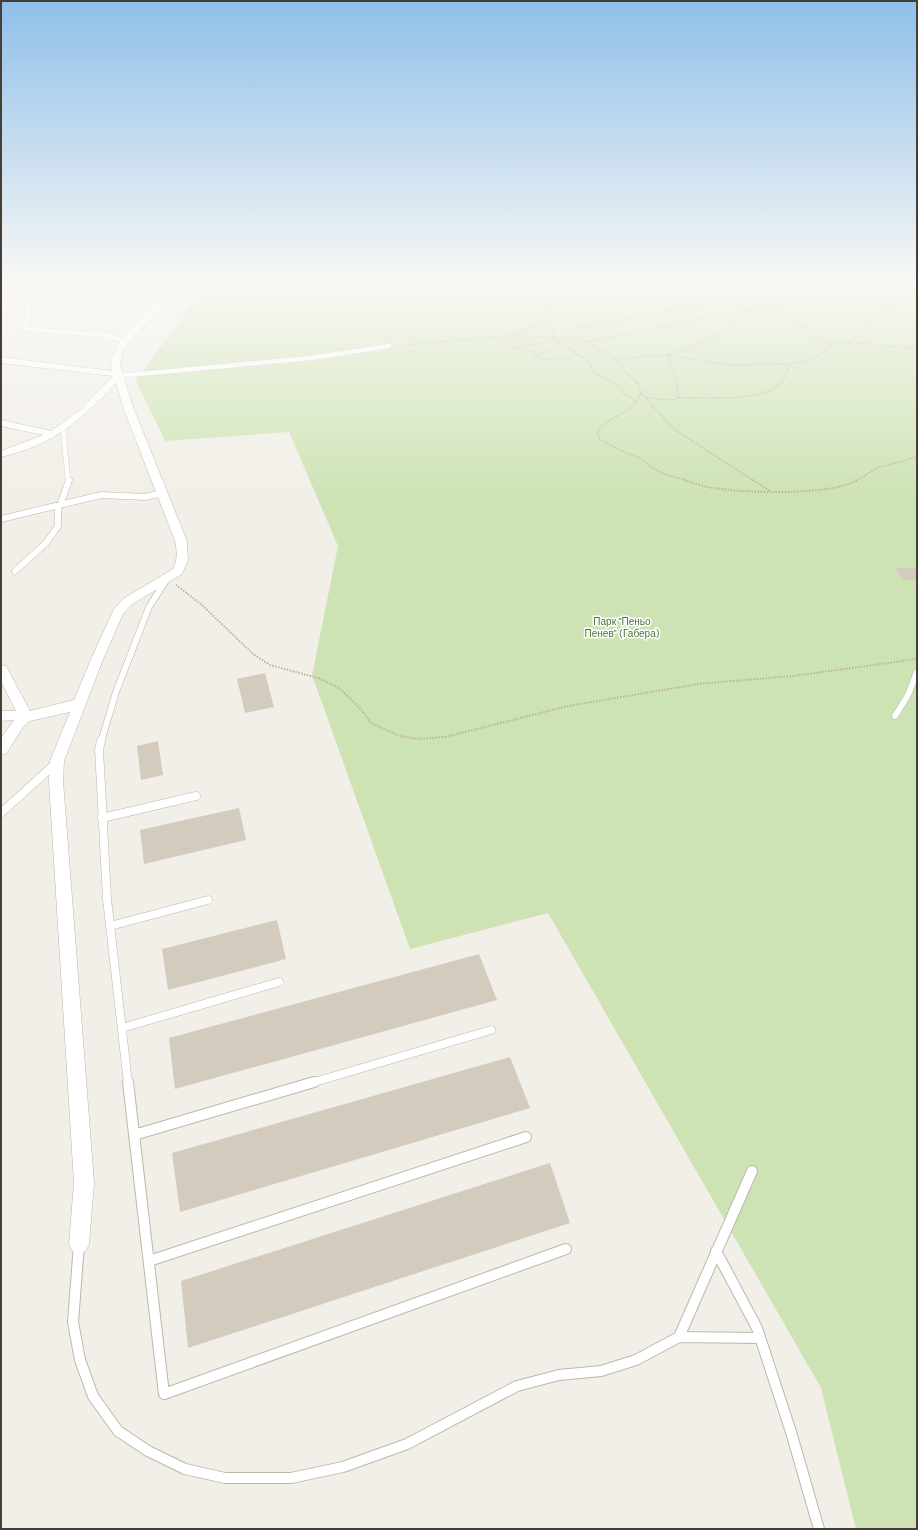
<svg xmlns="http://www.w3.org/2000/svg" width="918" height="1530" font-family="'DM Sans',sans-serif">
	<rect width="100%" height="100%" fill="#f2efe8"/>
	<path fill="#cee3b4" d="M226,282h683l8,3v1244h-61l-35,-141 -273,-475 -138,36 -98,-274 26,-129 -49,-114 -124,9 -29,-60 52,-72z"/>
	<path fill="#d3cbbe" d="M896,568h21v12h-15z
		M265,673l9,34 -29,6 -8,-34z
		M158,741l5,34 -22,5 -4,-34z
		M239,808l7,32 -102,24 -4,-34z
		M277,920l9,39 -118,31 -6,-41z
		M479,954l18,46 -322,89 -6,-51z
		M510,1057l20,51 -350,104 -8,-59z
		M550,1163l20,60 -382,125 -7,-67z"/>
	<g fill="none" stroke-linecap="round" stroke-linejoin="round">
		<defs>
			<path id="service-far3" d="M32,282l-7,47 81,6 19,6
				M118,376l193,-18 78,-12
				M63,428l5,53"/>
			<path id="service-far2" d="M1,519l100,-24 44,2 17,-4
				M15,571l31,-28 12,-17v-15l11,-31
				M895,716l13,-21 9,-23
				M101,742l15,-50 33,-85 18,-28"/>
			<path id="service-far1" d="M101,741l-2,8 8,150 21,184
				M1,813l55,-50
				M102,818l94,-22
				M110,926l98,-26
				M122,1028l157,-46
				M311,1083l180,-53"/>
			<path id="service" d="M128,1082l36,312 402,-145
				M134,1135l180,-53
				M79,1244l-6,78 7,38 13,36 25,35 30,20 37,18 40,9h66l52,-11 64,-23 110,-58 42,-11 42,-4 35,-11 43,-23 81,1
				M716,1251l41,77 34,104 28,97
				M149,1261l377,-124
				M679,1337l73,-166"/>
			<path id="minor" d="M183,282h8l-58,55 -10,13 -3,15 13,42 54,134 1,19 -6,14 -51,31 -8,9 -19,43 -40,104 -1,20 31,402 -5,61 -3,7 -7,3 -7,-3 -3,-7 5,-61 -25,-402 1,-20 20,-49 -40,9 -7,6 -17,27 -5,1v-17l13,-18 -13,1v-10h15l-15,-30v-16l5,1 24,45 44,-11 18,-43 22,-48 9,-10 50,-30c5,-10 4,-18 2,-28l-52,-134 -7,-24c-37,39 -61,61 -115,74v-6l42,-16 -42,-9v-6l50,11 30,-22 32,-33 -112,-13v-6l111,14c-2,-7 0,-15 3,-21 10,-21 50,-52 68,-68z"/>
		</defs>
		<use href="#service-far3" stroke="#bdb7ab" stroke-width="5"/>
		<use href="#service-far2" stroke="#bdb7ab" stroke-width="7"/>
		<use href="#service-far1" stroke="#bdb7ab" stroke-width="9"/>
		<use href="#service" stroke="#bdb7ab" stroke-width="12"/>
		<use href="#minor" stroke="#bdb7ab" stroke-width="1"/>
		<path stroke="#bdb29e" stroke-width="1.5" stroke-dasharray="1.5 1.5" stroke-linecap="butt" d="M546,282l34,17
			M702,282l42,28
			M751,282l7,11 47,36 24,16
			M816,282l-242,47 4,9 8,4 278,-55
			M856,282l31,24 30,19
			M788,288l15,10
			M654,314l6,13
			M546,319l-32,16c22,24 32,31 64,20l-23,-17 -3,-10 -9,-14 1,-4 4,-4 56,-12 35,-12
			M586,342l21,13 12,4 48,-4 61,10 61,-1 20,-4 13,-7 7,-8 21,-3 37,-36
			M850,342l67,7
			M396,346l118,-11 41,3
			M510,349l67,-12
			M533,355l13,-2 13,-11
			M578,355l10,6 6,12 20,10 12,12 11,7
			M615,358l10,14 11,9 5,12c-12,26 -28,19 -43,37l1,9 23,12 18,7 11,9 13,7 24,7
			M641,393l33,36 80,52
			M647,398l26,2 6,-2 -4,-22 -8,-21c16,-6 58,-17 65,-34 1,-3 1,-6 2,-9
			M679,398c25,0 83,4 101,-14 5,-5 7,-13 9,-20
			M917,433v3
			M856,481l21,-13 40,-11"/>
		<path stroke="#bdb29e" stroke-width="2" stroke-dasharray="1.5 1.5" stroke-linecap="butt" d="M684,480c10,3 20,7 30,8 31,5 118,8 143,-8
			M753,480l17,11
			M176,585l26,20 51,49 17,11 48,13 21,10 22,21 10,14 29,13 17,3 28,-2 123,-31 130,-22 95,-8 124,-17"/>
		<use href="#service-far3" stroke="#fff" stroke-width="4.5"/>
		<use href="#service-far2" stroke="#fff" stroke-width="6"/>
		<use href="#service-far1" stroke="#fff" stroke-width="8"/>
		<use href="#service" stroke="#fff" stroke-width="10"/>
		<use href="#minor" fill="#fff" fill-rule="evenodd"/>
	</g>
	<linearGradient id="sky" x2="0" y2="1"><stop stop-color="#8fbfe9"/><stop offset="0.57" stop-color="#f9f8f5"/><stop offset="1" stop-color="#f9f8f5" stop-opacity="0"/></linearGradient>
	<rect width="918" height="496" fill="url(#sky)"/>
	<g text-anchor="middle" stroke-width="3" stroke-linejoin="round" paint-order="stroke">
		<g font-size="10" fill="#487230" stroke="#fff">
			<text x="622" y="625">Парк "Пеньо<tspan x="622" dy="12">Пенев" (Габера)</tspan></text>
		</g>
	</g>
	<rect width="918" height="1530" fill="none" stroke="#454037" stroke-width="4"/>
</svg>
